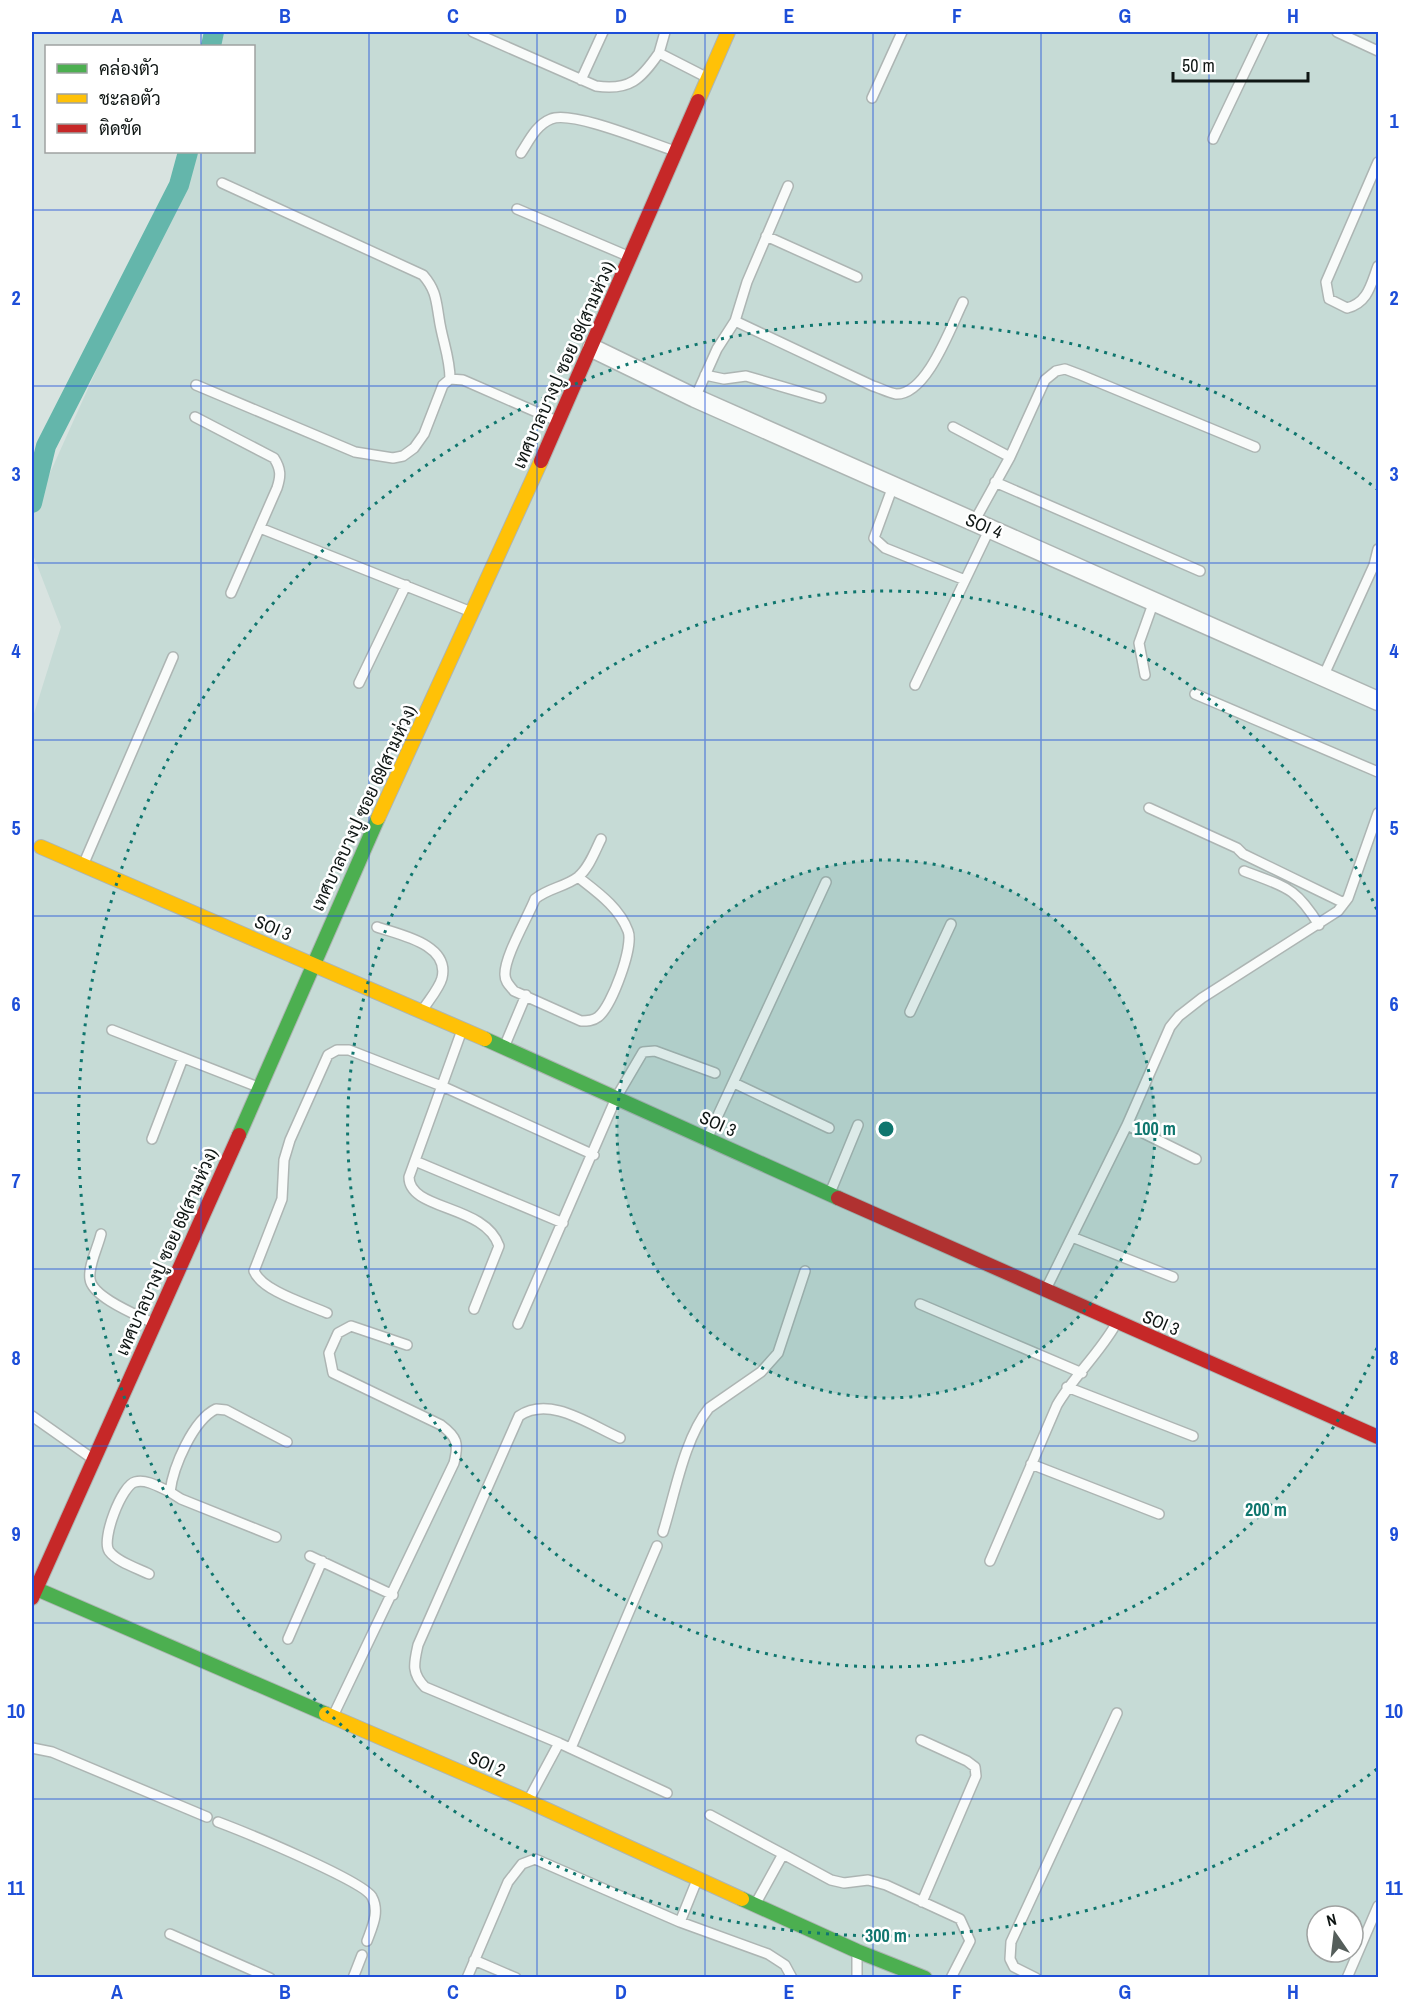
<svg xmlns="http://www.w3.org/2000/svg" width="1410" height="2009" font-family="'Archivo Narrow',Sarabun,sans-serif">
	<rect width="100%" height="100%" fill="#d8e3e0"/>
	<path fill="#c6dbd6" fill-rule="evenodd" d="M217,32h1161v1945h-1346v-1257l29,-93 -29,-75v-39l149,-331 7,-30h66v-106h-41zM1317,1916h36v36h-36z"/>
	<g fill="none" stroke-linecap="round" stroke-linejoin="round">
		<path stroke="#64b6ab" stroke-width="20" d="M211,46l3,-14
			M32,503l14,-57 133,-261 9,-33"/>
		<defs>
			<path id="lane" d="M473,32l123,54c34,5 45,-7 63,-33l47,24
				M1337,32l41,19
				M659,53l6,-21
				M581,80l22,-48
				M872,98l30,-66
				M1213,139l51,-107
				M521,153c8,-12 15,-28 30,-34 21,-9 99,24 124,32
				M1378,162l-52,120 3,17 18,9c21,-5 24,-24 31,-42
				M222,183l201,92c13,15 13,25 16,43 3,22 11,39 11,61
				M517,209l113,48
				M766,236l91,41
				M735,321l12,-39 41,-96
				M705,375l19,4 22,-3 75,22
				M196,385l159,67 38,6 10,-2 11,-8 10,-14 19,-49 7,-6 13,1 94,41
				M695,398l22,-49 18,-28 138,65c7,2 16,7 23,8 31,1 55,-68 67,-92
				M195,417l79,41c7,11 7,18 3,30l-46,105
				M953,427l57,30
				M995,482l205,89
				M893,486l-19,52 11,10 80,32
				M974,522l36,-65 35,-77 11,-9 9,-2 16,6 174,72
				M260,528l209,83
				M1145,675l-6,-32 15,-42
				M1323,677l51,-112 4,-16
				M359,683l47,-98
				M915,685l75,-157
				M1195,694l183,78
				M1149,808l88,40 6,6 101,49
				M84,863l89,-206
				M1244,871c41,16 51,15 75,54
				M578,877c19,15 41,30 50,54 6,15 -16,75 -30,86 -5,4 -11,4 -17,4l-67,-30c-4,-5 -9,-9 -9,-16 -1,-18 23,-58 30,-76 13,-11 30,-12 43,-22 11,-9 17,-26 23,-38
				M377,927c23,8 73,17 65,51 -3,11 -14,23 -20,33
				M910,1012l41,-88
				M112,1030l146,57
				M462,1030l-53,147c0,34 76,27 90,69l-25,63
				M505,1045l21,-50
				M734,1083l95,45
				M1127,1125l69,34
				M152,1139l31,-81
				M707,1139l119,-257
				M415,1161l148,62
				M830,1193l28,-68
				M101,1234c-3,13 -13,32 -11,45 2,18 47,36 63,44
				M1072,1237l101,40
				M1046,1289l81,-164 43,-98 9,-11 23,-18 136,-87 10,-13 30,-85
				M920,1304l162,69
				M327,1313c-20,-9 -65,-22 -73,-42l28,-72 2,-39 6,-20 38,-85 9,-5h12l95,37 150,68
				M518,1324l98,-226 27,-46 12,-1 60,22
				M1067,1387l126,49
				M32,1416l61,43
				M1031,1464l128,50
				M663,1532c12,-38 21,-93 46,-124l52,-36 17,-19 27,-82
				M276,1537l-95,-38 -11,-7c3,-25 23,-72 46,-83l10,1 61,32
				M310,1556l83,39
				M990,1561l67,-156c17,-29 41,-50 59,-81
				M149,1574c-12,-6 -32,-12 -40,-23 -8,-12 13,-66 26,-69 12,-3 24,5 35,10
				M288,1639l34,-78
				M334,1714l120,-251c5,-20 3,-26 -13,-38l-108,-52 -4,-20 9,-20 13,-7 56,19
				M921,1740l46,21 8,6 1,9 -54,126
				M559,1743l-134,-56c-14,-14 -11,-24 -7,-42l101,-229c31,-21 71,9 101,22
				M32,1748l20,4 155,65
				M571,1748l86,-202
				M529,1799l30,-56 108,50
				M710,1815l73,39
				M218,1822c24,9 146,59 154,75 8,15 0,30 -5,44
				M756,1903l27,-49 48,26 13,3 24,-3 18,5 74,34 10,22 -19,37
				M680,1922l88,32 17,11 7,13
				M170,1934l100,44
				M474,1960l42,18
				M353,1978l9,-23
				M467,1978l41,-96 14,-18 13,-5 145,63 17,-42
				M857,1978v-25
				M1036,1978l-22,-11 -4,-8 1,-17 106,-229
				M1347,1978l31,-72"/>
			<path id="street" d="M592,348l103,50 683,303"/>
			<path id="fast" d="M485,1039l353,159
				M239,1135l139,-317
				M32,1587l294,127
				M742,1899l115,52 68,27"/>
			<path id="slow" d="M698,101l30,-69
				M378,818l163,-357
				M41,847l444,192
				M326,1714l202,87 214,98"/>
			<path id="jam" d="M541,461l157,-360
				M838,1198l540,239
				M32,1598l207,-463"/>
		</defs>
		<use href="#lane" stroke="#adb5b3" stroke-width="12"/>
		<use href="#street" stroke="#adb5b3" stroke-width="21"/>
		<use href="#fast" stroke="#adb5b3" stroke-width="16"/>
		<use href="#slow" stroke="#adb5b3" stroke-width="16"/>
		<use href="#jam" stroke="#adb5b3" stroke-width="16"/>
		<use href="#lane" stroke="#f9fbfa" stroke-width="9"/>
		<use href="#street" stroke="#f9fbfa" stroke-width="18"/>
		<use href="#fast" stroke="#4caf50" stroke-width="14"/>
		<use href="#slow" stroke="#ffc107" stroke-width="14"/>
		<use href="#jam" stroke="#c62828" stroke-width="14"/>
	</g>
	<path fill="none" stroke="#1d4ed8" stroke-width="1.5" stroke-opacity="0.55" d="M201,32v14M369,32v1946M537,32v1946M705,32v1946M873,32v1946M1041,32v1946M1209,32v1946M201,152v1826M32,210h1346M32,386h1346M32,563h1346M32,740h1346M32,916h1346M32,1093h1346M32,1269h1346M32,1446h1346M32,1623h1346M32,1799h1346"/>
	<circle cx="886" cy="1129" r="269" fill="#0f766e" fill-opacity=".12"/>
	<g fill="none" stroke="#0f766e" stroke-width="3" stroke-dasharray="3 6">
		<circle cx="886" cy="1129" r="269"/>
		<path d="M1377 1348A538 538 0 1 1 1377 910"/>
		<path d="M1377 1769A807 807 0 1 1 1377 489"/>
	</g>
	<g text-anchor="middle" stroke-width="5" stroke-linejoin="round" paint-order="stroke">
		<g font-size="18" fill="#0f1614" stroke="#fff">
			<text transform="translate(564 365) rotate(-66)" y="6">เทศบาลบางปู ซอย 69(สามห่วง)</text>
			<text transform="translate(984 526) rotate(23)" y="6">SOI 4</text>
			<text transform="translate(364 808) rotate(-65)" y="6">เทศบาลบางปู ซอย 69(สามห่วง)</text>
			<text transform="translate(273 928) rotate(23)" y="6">SOI 3</text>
			<text transform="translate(718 1124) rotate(24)" y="6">SOI 3</text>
			<text transform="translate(167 1252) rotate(-66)" y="6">เทศบาลบางปู ซอย 69(สามห่วง)</text>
			<text transform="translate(1161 1323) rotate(23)" y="6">SOI 3</text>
			<text transform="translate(487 1764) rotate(24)" y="6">SOI 2</text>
		</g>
	</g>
	<circle cx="886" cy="1129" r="9" fill="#0f766e" stroke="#fff" stroke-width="3"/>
	<g font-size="18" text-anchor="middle" font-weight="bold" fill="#0f766e" stroke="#fff" stroke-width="5" stroke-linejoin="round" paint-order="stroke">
		<text x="1155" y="1135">100 m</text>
		<text x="1266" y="1516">200 m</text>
		<text x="886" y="1942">300 m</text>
	</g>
	<rect width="1410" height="2009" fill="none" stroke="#ffffff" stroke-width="66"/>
	<rect x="45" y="45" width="210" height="108" fill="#ffffff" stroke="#9fa2a1" stroke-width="1.5"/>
	<rect x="57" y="64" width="30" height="9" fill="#4caf50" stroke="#9fa2a1" stroke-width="1.5"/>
	<text x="99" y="75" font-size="18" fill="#0f1614">คล่องตัว</text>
	<rect x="57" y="94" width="30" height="9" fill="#ffc107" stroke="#9fa2a1" stroke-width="1.5"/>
	<text x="99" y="105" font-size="18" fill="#0f1614">ชะลอตัว</text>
	<rect x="57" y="124" width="30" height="9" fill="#c62828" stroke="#9fa2a1" stroke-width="1.5"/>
	<text x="99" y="135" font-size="18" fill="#0f1614">ติดขัด</text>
	<g transform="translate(1335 1934) rotate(346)"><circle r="28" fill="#ffffff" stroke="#9fa2a1" stroke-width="1.5"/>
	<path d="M0-4.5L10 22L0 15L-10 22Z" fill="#555e5b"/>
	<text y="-9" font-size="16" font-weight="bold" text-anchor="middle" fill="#0f1614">N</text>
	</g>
	<path d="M1173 72v9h135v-9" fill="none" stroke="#0f1614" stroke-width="3"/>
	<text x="1182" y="72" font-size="18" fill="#0f1614" stroke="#ffffff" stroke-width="4.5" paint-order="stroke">50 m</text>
	<rect x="33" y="33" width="1344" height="1943" fill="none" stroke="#1d4ed8" stroke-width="2"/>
	<g font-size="20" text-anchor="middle" font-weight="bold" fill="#1d4ed8">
		<text x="117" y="23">A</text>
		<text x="285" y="23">B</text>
		<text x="453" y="23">C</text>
		<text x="621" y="23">D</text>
		<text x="789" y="23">E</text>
		<text x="957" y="23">F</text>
		<text x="1125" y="23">G</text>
		<text x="1293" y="23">H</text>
		<text x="16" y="128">1</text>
		<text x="1394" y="128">1</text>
		<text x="16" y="305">2</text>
		<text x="1394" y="305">2</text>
		<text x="16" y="481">3</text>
		<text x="1394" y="481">3</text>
		<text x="16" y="658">4</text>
		<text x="1394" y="658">4</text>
		<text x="16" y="835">5</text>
		<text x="1394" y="835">5</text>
		<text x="16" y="1011">6</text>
		<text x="1394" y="1011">6</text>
		<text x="16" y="1188">7</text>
		<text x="1394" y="1188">7</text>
		<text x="16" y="1365">8</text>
		<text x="1394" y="1365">8</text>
		<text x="16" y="1541">9</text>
		<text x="1394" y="1541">9</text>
		<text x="16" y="1718">10</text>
		<text x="1394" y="1718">10</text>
		<text x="16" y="1895">11</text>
		<text x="1394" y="1895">11</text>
		<text x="117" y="1999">A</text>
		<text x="285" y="1999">B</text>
		<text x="453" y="1999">C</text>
		<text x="621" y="1999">D</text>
		<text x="789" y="1999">E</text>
		<text x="957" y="1999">F</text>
		<text x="1125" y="1999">G</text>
		<text x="1293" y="1999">H</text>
	</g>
</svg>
